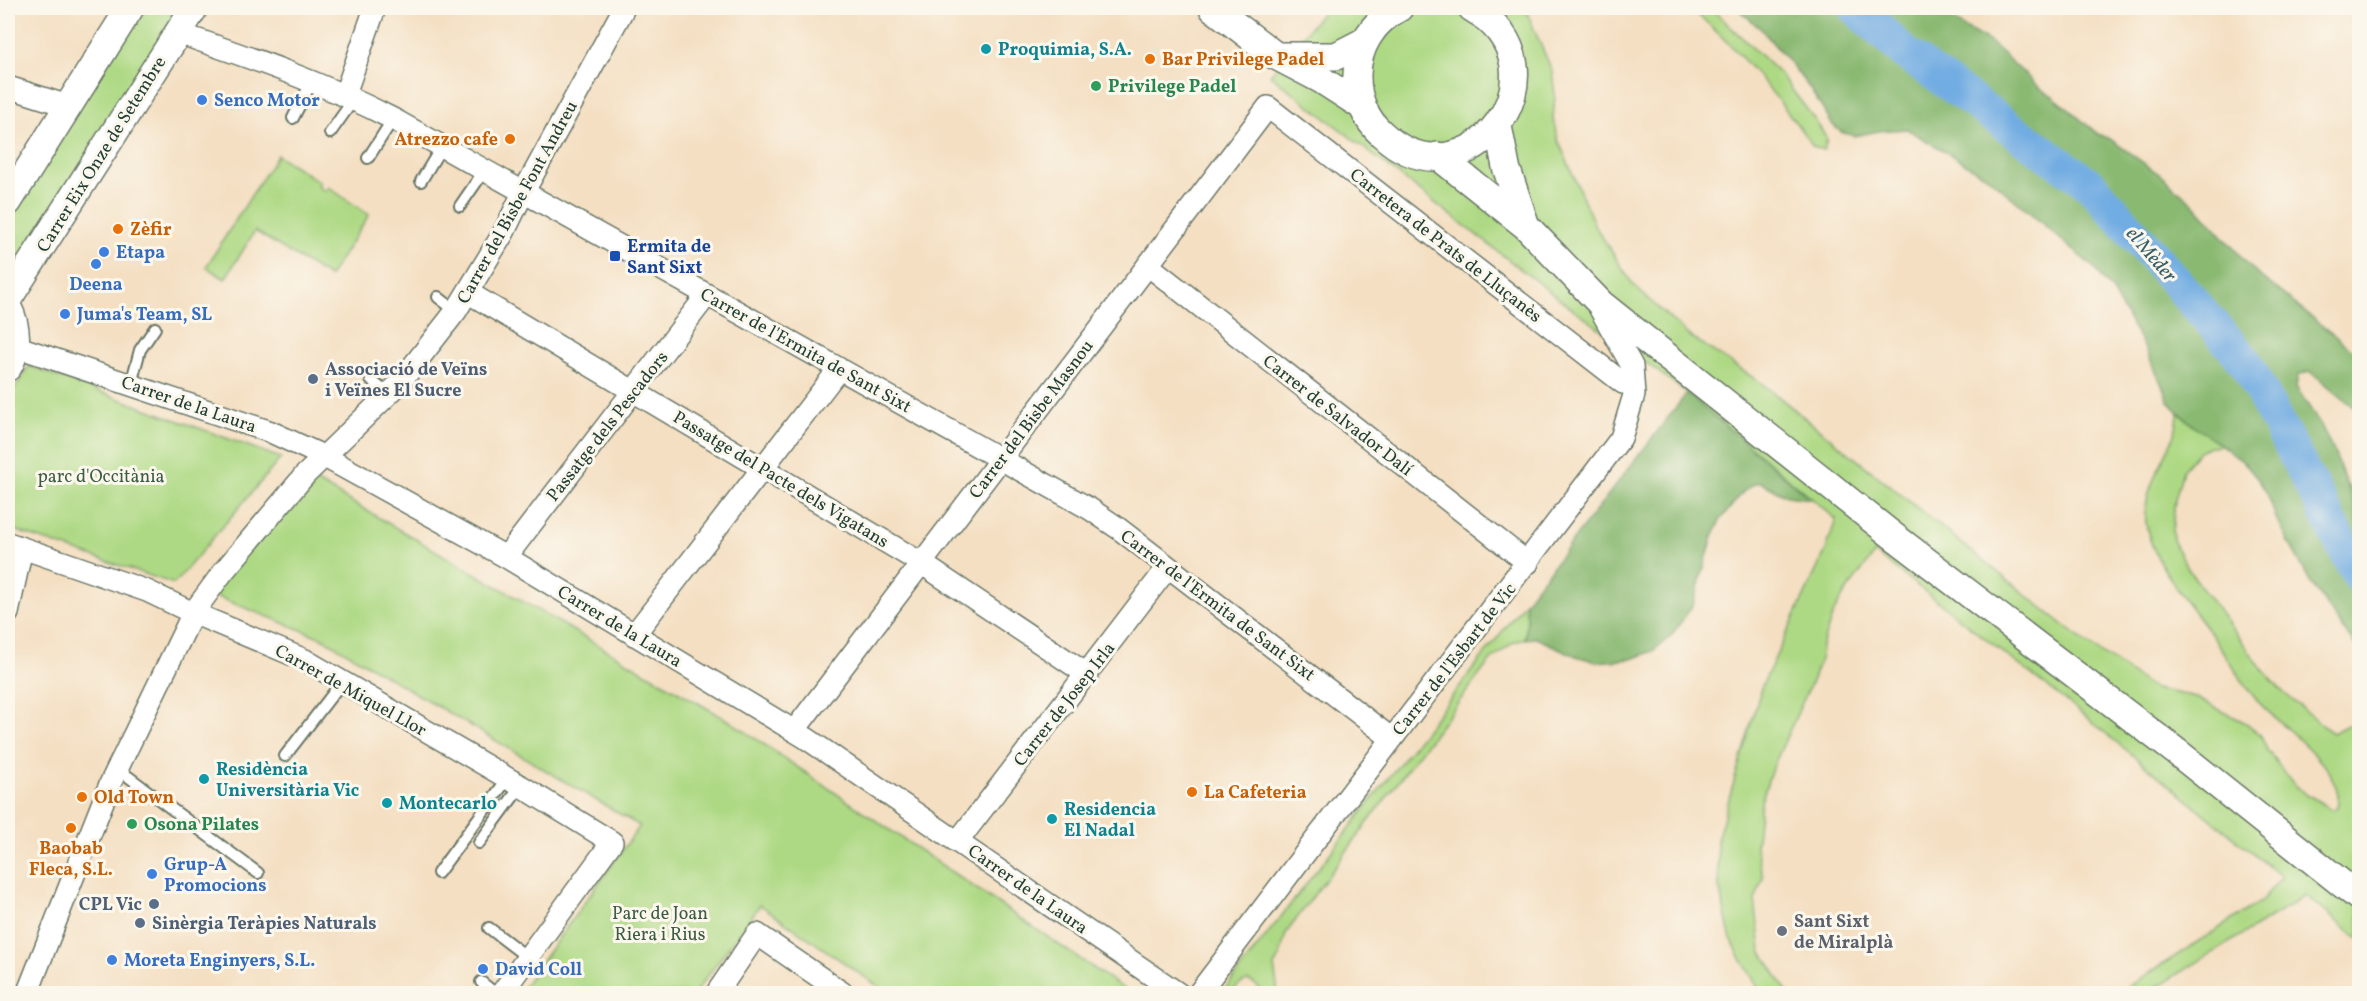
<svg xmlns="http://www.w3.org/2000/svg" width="2367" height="1001" font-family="Vollkorn,serif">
	<rect width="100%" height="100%" fill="#fbf7ec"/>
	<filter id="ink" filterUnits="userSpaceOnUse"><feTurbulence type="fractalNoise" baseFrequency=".0167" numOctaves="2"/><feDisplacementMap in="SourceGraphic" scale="12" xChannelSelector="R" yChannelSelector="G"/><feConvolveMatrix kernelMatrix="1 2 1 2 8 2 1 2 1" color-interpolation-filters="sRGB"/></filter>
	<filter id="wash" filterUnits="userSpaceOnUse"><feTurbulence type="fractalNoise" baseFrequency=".008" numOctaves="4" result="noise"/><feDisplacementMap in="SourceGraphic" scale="24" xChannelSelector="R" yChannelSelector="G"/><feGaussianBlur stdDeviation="1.35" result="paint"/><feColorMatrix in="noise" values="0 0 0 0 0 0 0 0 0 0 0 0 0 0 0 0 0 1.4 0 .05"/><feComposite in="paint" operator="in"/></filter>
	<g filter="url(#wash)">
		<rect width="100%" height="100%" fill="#f4dfc2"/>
		<path fill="#aed984" stroke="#668b5c" stroke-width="1.5" d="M142,8h43l-177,277v-66z
			M1326,8h199l27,63 3,24 -2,24 6,23 36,84 39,60 54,49 72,47 325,260 69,47 38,7 54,27 14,11 7,16 29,37 36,23 5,-3c11,-38 -61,-83 -82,-109 -16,-20 -29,-43 -44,-64 -23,-33 -71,-83 -65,-127 4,-35 31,-60 32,-94l45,32 -13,1 -11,5 -16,19 -8,29 -3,33 2,12 15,26 74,100 21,23 48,40 16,-8 11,-1v215l-53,-43 -150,91 -13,6h-25l142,-91 22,-25 -206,-168 -201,-156 -30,40 -12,21 -11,31 -1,11 -8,23 -41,90 -11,33 -5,46 7,30 -8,22 6,51 27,42h-26l-21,-34 -11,-23 -11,-50 -2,-46 45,-154 64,-136 10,-31 -149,-126 -133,-98 -284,-220z
			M1690,8h21l69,66 35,46 12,19 -3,11 -11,-4c-37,-51 -75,-98 -123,-138z
			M277,155l43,27 -2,4 7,5 3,-4 41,28 -40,62 -74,-46 -30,48 -19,-12z
			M29,366l252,92 -107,126 -166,-56v-129z
			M305,475l426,247 399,271h-242l-128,-88 -65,88h-176l121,-167 -318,-188 -115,-45z
			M2345,482l14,18v26z
			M1525,602l2,16 -2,21 -11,3 -24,19 -72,94 -132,178 -6,23 -6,10 4,27h-14c-15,-17 -18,-14 -34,0l-9,1z"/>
		<path fill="#8ab972" stroke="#547b53" stroke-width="1.5" d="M1737,8h198l30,20 24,13 52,48 12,7 45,38 12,5 49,35 34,29 63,70 103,82v57l-49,-41 -12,4 -2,12 25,38 14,29 18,48 6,24v125l-48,-68 -35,-65 -9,-25 -7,-11 -18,-22 -52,-37 -20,-20 -24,-53 -35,-60 -18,-23 -105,-90 -81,-48 -28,2 -25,5 -13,-4 -9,-8 -22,-35 -16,-21 -33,-39z
			M1687,393l124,106 -24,-3 -27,-14 -6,2 -10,7 -23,28 -8,17 -20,69 -22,31 -18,15 -22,8 -34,3 -21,-6 -40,-18 -11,1 2,-21 -2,-16z"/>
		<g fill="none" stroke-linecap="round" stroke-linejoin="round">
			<path stroke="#71ace2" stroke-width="34" d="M1856,8l50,46 186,132 153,175 115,217"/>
		</g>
	</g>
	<g filter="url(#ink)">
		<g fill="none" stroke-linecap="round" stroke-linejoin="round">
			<defs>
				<path id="service" d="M293,118l19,-37
					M330,133l24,-34
					M368,158l25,-39
					M421,181l21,-35
					M460,206l24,-35
					M438,297l18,14
					M371,380l18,15
					M131,384l9,-34 15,-22
					M285,756l57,-74
					M118,769l140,104
					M479,843l42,-57
					M438,873l70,-95
					M489,928l38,29
					M481,982l15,12"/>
				<path id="minor" d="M178,33c73,25 146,50 215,86l697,390 28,19 274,211
					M8,87l60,19
					M345,94l30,-86
					M1149,266l379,297
					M469,293l452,270 167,112
					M15,346l256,86 54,25 181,100 300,181 373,256
					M8,543l139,48 46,22 112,47 216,126 91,56 -111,152
					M506,557l201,-262
					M8,613l14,-65
					M634,635l205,-266
					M794,731l474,-624 355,276
					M958,841l210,-274
					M27,994l83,-210 83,-171 30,-41 82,-97 94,-91 57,-73 48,-79 19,-39 101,-185
					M716,994l41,-60 87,60
					M1198,994l423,-556 13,-43 -2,-29 -32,-57 1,-5"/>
				<path id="tertiary" d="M1213,8l63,48 44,23 42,27
					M1399,8c-26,13 -43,40 -42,70 0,21 9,42 25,56 85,79 194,-65 90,-126
					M1280,56h56l29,-15
					M1498,126l8,41 20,59
					M1438,156l88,70 75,78 45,36 246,195 286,218 182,145
					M8,202l122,-194
					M8,299l186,-291
					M8,308c9,17 11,41 0,59"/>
			</defs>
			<use href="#service" stroke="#6a7666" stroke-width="14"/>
			<use href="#minor" stroke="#6a7666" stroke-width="24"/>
			<use href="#tertiary" stroke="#6a7666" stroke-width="30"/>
			<use href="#service" stroke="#fff" stroke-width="10"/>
			<use href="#minor" stroke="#fff" stroke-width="21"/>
			<use href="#tertiary" stroke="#fff" stroke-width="27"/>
		</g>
	</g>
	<g fill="#0f9aa8" stroke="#fbf7ec" stroke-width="2">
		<circle cx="986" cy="49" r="6"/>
		<circle cx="204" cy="779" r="6"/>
		<circle cx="387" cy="803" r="6"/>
		<circle cx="1052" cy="819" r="6"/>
	</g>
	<g fill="#e8710a" stroke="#fbf7ec" stroke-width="2">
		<circle cx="1150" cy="59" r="6"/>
		<circle cx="510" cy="139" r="6"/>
		<circle cx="118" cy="229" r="6"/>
		<circle cx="1192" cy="792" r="6"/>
		<circle cx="82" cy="797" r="6"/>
		<circle cx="71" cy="828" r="6"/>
	</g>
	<g fill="#2e9e5b" stroke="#fbf7ec" stroke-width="2">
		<circle cx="1096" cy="86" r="6"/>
		<circle cx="132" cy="824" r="6"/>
	</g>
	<g fill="#3f7fe0" stroke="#fbf7ec" stroke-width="2">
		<circle cx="202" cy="100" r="6"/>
		<circle cx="104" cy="252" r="6"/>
		<circle cx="96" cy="264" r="6"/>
		<circle cx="65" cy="314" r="6"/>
		<circle cx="152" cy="874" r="6"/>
		<circle cx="112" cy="960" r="6"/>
		<circle cx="483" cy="969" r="6"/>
	</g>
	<rect fill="#1a4fb4" stroke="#fbf7ec" stroke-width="2" x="609" y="250" width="12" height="12" rx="3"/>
	<g fill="#5c6f8a" stroke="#fbf7ec" stroke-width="2">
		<circle cx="313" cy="379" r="6"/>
		<circle cx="154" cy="904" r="6"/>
		<circle cx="140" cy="923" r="6"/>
	</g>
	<circle fill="#6b7280" stroke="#fbf7ec" stroke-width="2" cx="1782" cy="931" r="6"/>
	<g text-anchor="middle" stroke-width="6" stroke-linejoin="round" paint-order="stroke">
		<g font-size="18" font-weight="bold" fill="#0d838f" stroke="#fbf7ec" text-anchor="start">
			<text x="998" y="55">Proquimia, S.A.</text>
			<text x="216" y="775">Residència<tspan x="216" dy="21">Universitària Vic</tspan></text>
			<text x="399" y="809">Montecarlo</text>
			<text x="1064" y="815">Residencia<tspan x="1064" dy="21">El Nadal</tspan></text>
		</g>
		<g font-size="18" font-weight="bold" fill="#c56008" stroke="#fbf7ec" text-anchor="start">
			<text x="1162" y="65">Bar Privilege Padel</text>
			<text x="498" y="145" text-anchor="end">Atrezzo cafe</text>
			<text x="130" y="235">Zèfir</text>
			<text x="1204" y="798">La Cafeteria</text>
			<text x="94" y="803">Old Town</text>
			<text x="71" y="854" text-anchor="middle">Baobab<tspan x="71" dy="21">Fleca, S.L.</tspan></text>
		</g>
		<g font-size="18" font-weight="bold" fill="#27864d" stroke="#fbf7ec" text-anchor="start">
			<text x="1108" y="92">Privilege Padel</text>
			<text x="144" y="830">Osona Pilates</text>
		</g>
		<g font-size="18" font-weight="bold" fill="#366cbe" stroke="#fbf7ec" text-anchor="start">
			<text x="214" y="106">Senco Motor</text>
			<text x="116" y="258">Etapa</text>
			<text x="96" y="290" text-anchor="middle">Deena</text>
			<text x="77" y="320">Juma's Team, SL</text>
			<text x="164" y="870">Grup-A<tspan x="164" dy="21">Promocions</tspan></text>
			<text x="124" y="966">Moreta Enginyers, S.L.</text>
			<text x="495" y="975">David Coll</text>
		</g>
		<g font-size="18" fill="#1f3d34" stroke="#fbf7ec">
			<text transform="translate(101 154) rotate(-58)" y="6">Carrer Eix Onze de Setembre</text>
			<text transform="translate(517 202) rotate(-61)" y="6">Carrer del Bisbe Font Andreu</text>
			<text transform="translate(1446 245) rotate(38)" y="6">Carretera de Prats de Lluçanès</text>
			<text transform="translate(806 350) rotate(29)" y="6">Carrer de l'Ermita de Sant Sixt</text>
			<text transform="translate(189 404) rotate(19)" y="6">Carrer de la Laura</text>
			<text transform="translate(1338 415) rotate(38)" y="6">Carrer de Salvador Dalí</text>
			<text transform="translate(1031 419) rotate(-53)" y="6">Carrer del Bisbe Masnou</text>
			<text transform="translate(607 426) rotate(-52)" y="6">Passatge dels Pescadors</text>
			<text transform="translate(781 479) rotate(31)" y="6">Passatge del Pacte dels Vigatans</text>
			<text transform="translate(1218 605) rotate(37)" y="6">Carrer de l'Ermita de Sant Sixt</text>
			<text transform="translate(620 626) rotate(31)" y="6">Carrer de la Laura</text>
			<text transform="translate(1454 659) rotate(-52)" y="6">Carrer de l'Esbart de Vic</text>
			<text transform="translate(351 690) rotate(29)" y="6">Carrer de Miquel Llor</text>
			<text transform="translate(1064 704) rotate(-52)" y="6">Carrer de Josep Irla</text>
			<text transform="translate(1028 889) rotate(35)" y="6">Carrer de la Laura</text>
		</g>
		<g font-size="18" font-weight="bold" fill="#164399" stroke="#fbf7ec" text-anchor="start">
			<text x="627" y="252">Ermita de<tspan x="627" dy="21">Sant Sixt</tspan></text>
		</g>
		<g font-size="18" font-weight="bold" fill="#4e5e75" stroke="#fbf7ec" text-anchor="start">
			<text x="325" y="375">Associació de Veïns<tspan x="325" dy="21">i Veïnes El Sucre</tspan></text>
			<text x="142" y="910" text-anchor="end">CPL Vic</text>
			<text x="152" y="929">Sinèrgia Teràpies Naturals</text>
		</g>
		<g font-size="18" fill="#3c5c44" stroke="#fbf7ec">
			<text x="101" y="482">parc d'Occitània</text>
			<text x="660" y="919">Parc de Joan<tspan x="660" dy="21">Riera i Rius</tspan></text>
		</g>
		<g font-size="18" font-weight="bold" fill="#5b616d" stroke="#fbf7ec" text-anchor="start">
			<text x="1794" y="927">Sant Sixt<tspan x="1794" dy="21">de Miralplà</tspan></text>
		</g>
		<g font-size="20" font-style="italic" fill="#385e68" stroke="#fbf7ec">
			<text transform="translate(2152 254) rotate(49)" y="7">el Mèder</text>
		</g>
	</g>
	<rect width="2367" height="1001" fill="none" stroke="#fbf7ec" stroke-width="30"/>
</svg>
